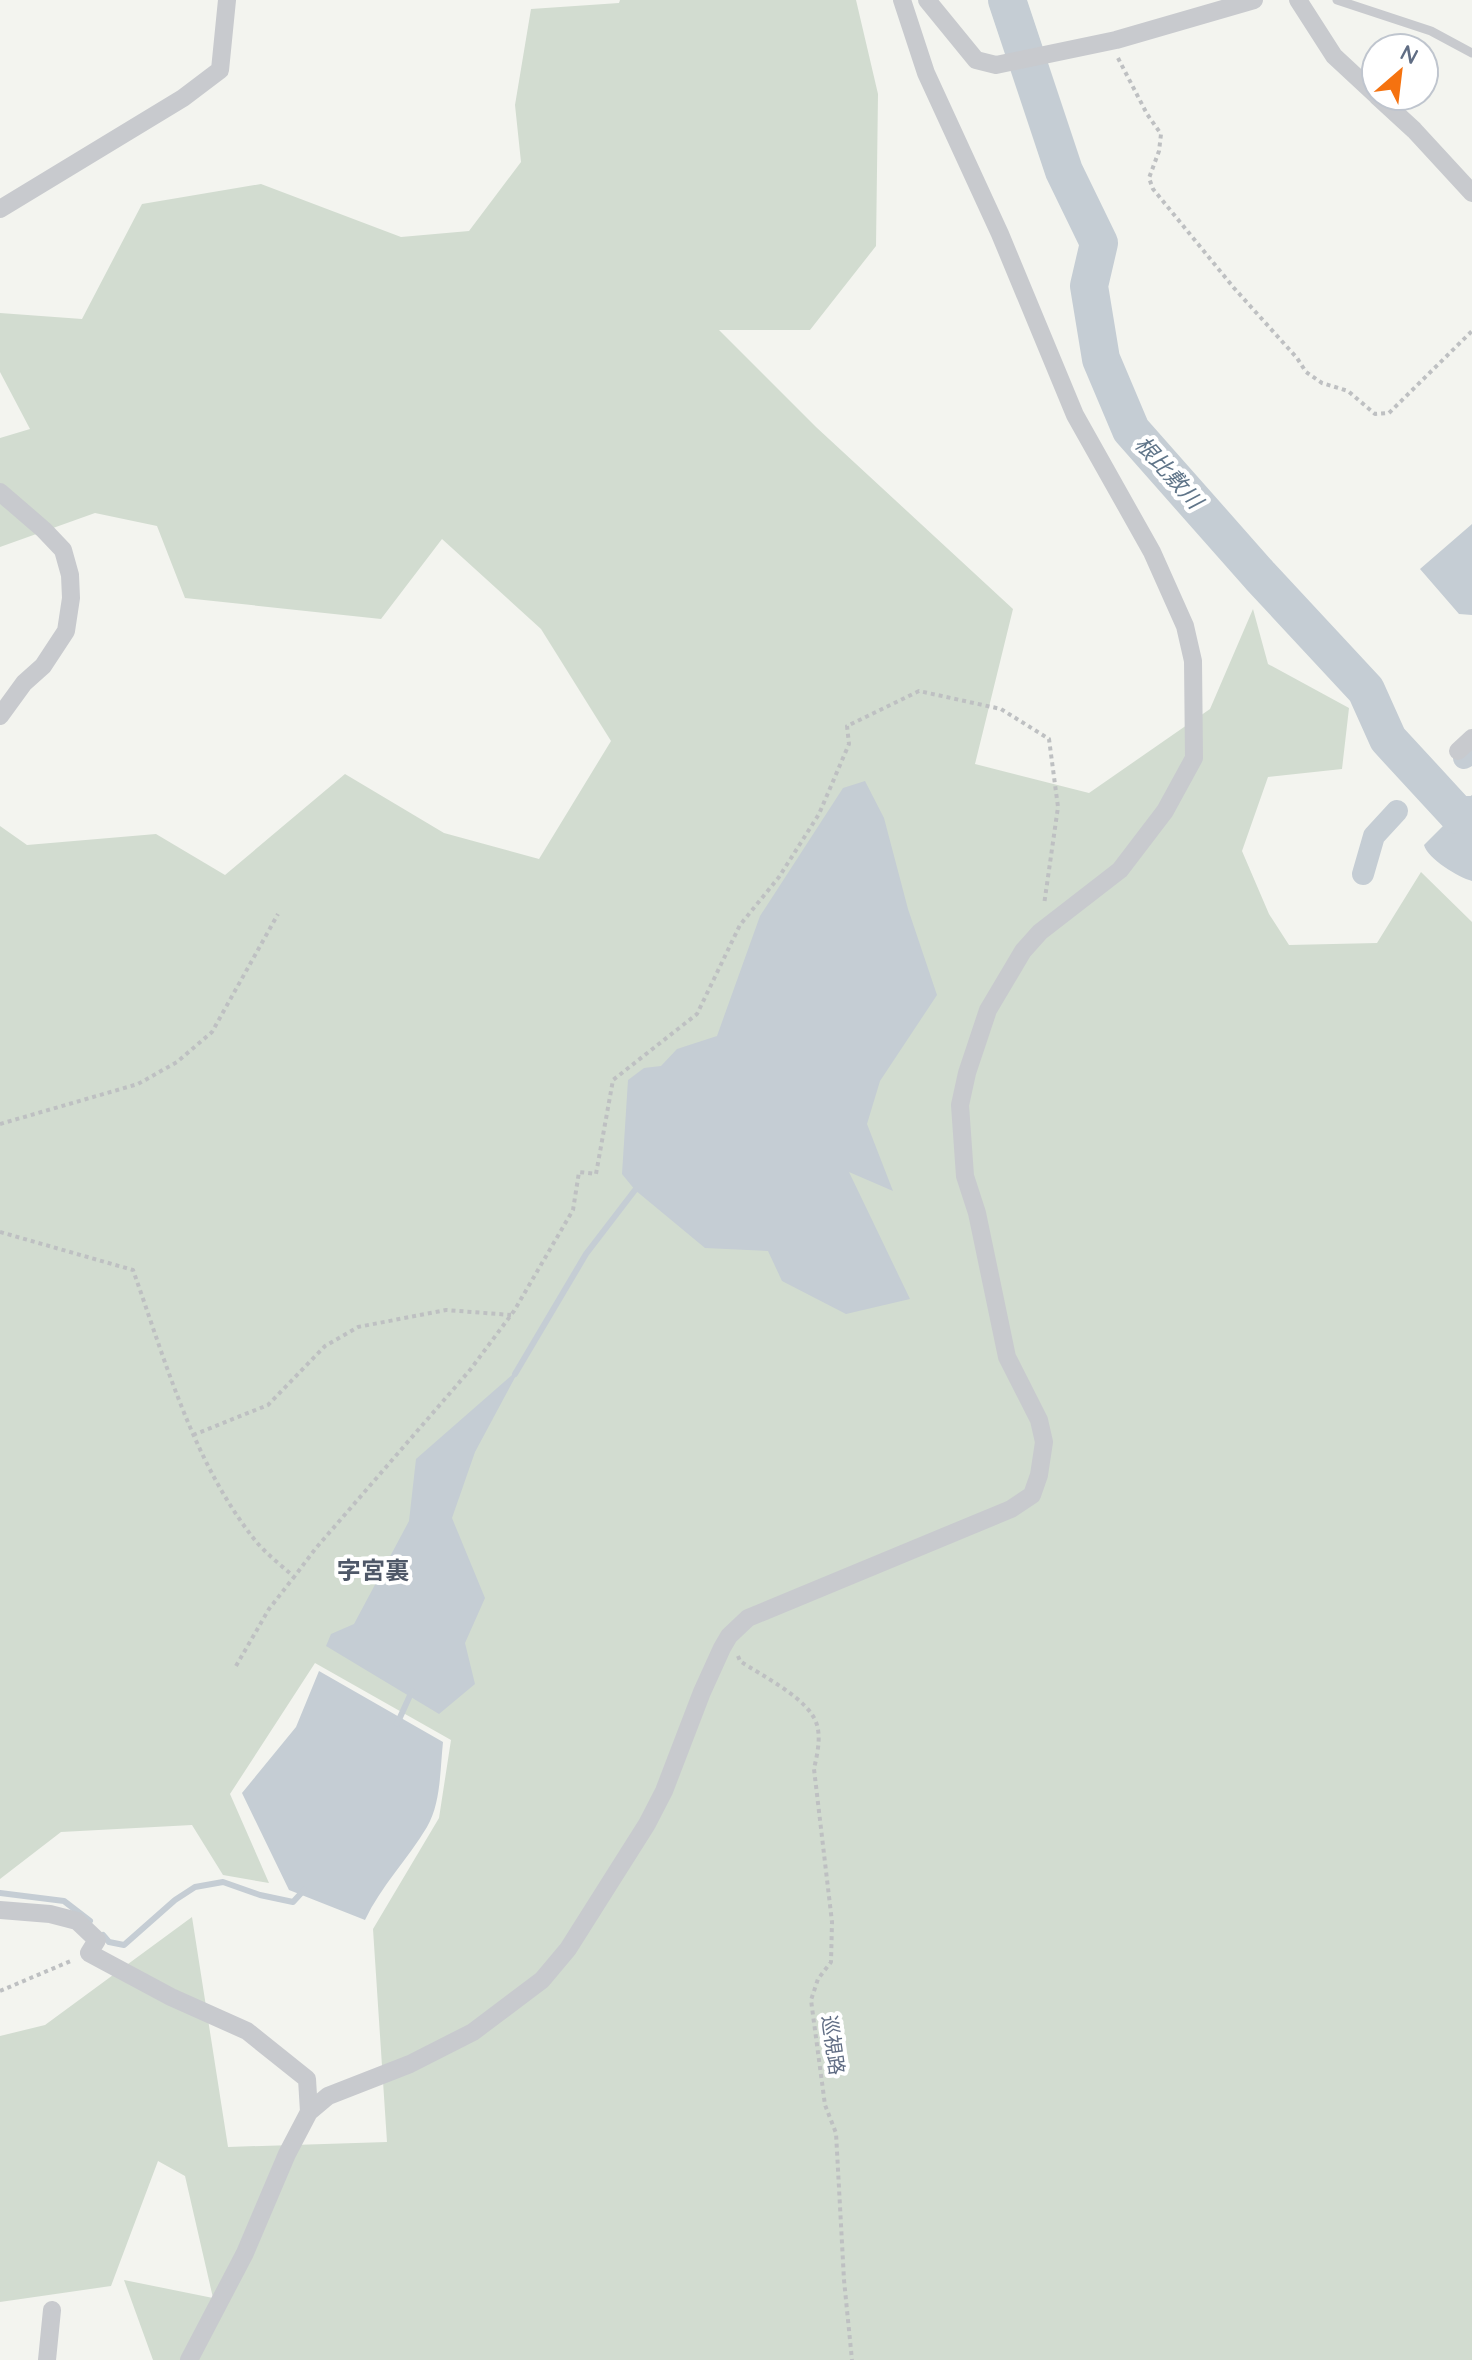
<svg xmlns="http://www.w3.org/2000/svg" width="1472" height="2360" font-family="Quicksand,'Noto Sans JP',sans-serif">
	<rect width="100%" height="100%" fill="#f3f4ef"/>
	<path fill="#d2dcd0" d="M620,0h236l22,94 -2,152 -66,84h-91l97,97 197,182 -38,155 114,29 121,-84 43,-100 15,55 81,44 -7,61 -74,8 -26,74 27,63 20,31 88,-2 44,-71 51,50v1438h-1319l-29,-80 89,18 -28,-122 -27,-15 -47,125 -111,16v-266l45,-11 147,-108 36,230 159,-5 -14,-213 66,-111 12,-78 -136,-77 -85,131 39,89 -46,-8 -31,-50 -131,7 -61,47v-1053l27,19 129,-11 69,41 120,-101 99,59 95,26 72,-118 -70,-112 -99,-90 -61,80 -196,-21 -28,-72 -62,-13 -95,34v-109l30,-9 -30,-57v-59l82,6 60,-115 119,-20 140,53 68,-6 52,-69 -6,-57 16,-96 88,-6z"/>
	<path fill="#c5cdd4" d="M1472,524v91l-13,-1 -39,-45z
		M865,781l19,37 24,91 29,86 -57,86 -13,43 26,67 -44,-19 61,127 -64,15 -64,-33 -14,-30 -63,-3 -70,-58 -13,-16 6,-94 16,-12 17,-2 16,-17 40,-13 43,-120 83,-128z
		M1472,795v86c-14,-4 -44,-22 -48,-36l26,-26 -2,-7z
		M520,1368l-45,84 -23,66 33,80 -20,45 10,41 -36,30 -113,-68 5,-12 23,-10 55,-103 7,-62z
		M319,1671l124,71c-3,28 -2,61 -16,85 -19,32 -46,59 -62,93l-76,-30 -47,-97 54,-66z"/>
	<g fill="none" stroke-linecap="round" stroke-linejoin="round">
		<path stroke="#c5cdd4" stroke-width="6" d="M515,1374l71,-120 49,-64
			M397,1724l15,-33
			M0,1893l64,8 26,20
			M103,1935l6,7 15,3 51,-45 20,-13 28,-5 37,13 33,7 11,-12"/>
		<path stroke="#c5cdd4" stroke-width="22" d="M1464,758l8,-5
			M1363,874l11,-38 23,-25"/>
		<path stroke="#c5cdd4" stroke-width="38" d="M1007,0l57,171 35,72 -10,43 12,73 30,71 129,146 106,114 22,49 70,76h14"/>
		<path stroke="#bec0c2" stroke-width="4" stroke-dasharray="4 4" stroke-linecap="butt" d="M1118,58l29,56 14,20 -2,17 -10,27 4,11 81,99 63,70 9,14 16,11 26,8 27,23 14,-1 83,-82
			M0,1124l138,-40 39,-22 35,-30 66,-118
			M0,1232l133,38c33,93 60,191 121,269 11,14 27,26 40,38l22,-29 154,-178 44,-59 59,-101 6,-38 17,2 17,-94 84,-66 43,-89 39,-48 40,-63 30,-70 -2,-18 72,-35 82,18 48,30 9,68 -14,98
			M193,1435l75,-30 57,-59 33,-19 88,-17 65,5
			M738,1656l2,5c22,15 70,38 77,64 4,14 0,30 -3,44l18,153 -1,40 -13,17 -7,21 14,105 11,28 8,147 8,80
			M236,1666l33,-57 25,-32
			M0,1991l73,-31"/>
		<path stroke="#c8cace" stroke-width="9" d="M1337,0l94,31 41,22"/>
		<path stroke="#c8cace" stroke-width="18" d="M927,0l49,60 20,5 120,-25 138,-40
			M1298,0l36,56 42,39
			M1377,96l37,34 58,63
			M0,209l183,-111 37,-28 7,-70
			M0,492l44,38 19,20 7,25 1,23 -5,33 -23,35 -19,17 -24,33
			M1458,751l14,-13
			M0,1910l50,4 27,7 20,19 -8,13 82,44 76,34 60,48 2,33
			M47,2360l5,-50
			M189,2360l56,-107 42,-99 22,-42 19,-16 82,-32 63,-32 69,-52 26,-31 79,-125 17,-33 38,-99 20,-44 7,-12 19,-18 263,-109 21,-14 7,-20 5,-33 -5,-22 -32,-63 -30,-144 -12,-37 -5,-71 7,-32 21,-63 35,-59 17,-19 80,-62 45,-59 29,-53 -1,-97 -8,-35 -33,-74 -77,-137 -75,-181 -74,-161 -24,-73"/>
	</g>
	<g text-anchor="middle" stroke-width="8" stroke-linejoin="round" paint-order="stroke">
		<g font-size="20" fill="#606d84" stroke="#fff">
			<text transform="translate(833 2045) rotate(82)" y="7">巡視路</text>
		</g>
		<g font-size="22" font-style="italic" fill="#607589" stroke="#fff">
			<text transform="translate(1169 472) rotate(48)" y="8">根比敷川</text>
		</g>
		<g font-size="24" font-weight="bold" fill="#4f5868" stroke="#fff">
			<text x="373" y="1579">字宮裏</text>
		</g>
	</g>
	<g transform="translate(1400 72) rotate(28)"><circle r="38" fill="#ffffff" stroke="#bfc5ce" stroke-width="2"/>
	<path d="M0-6L14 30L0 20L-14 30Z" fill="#f5720f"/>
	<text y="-12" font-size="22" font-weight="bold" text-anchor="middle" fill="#606d84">N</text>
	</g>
</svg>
